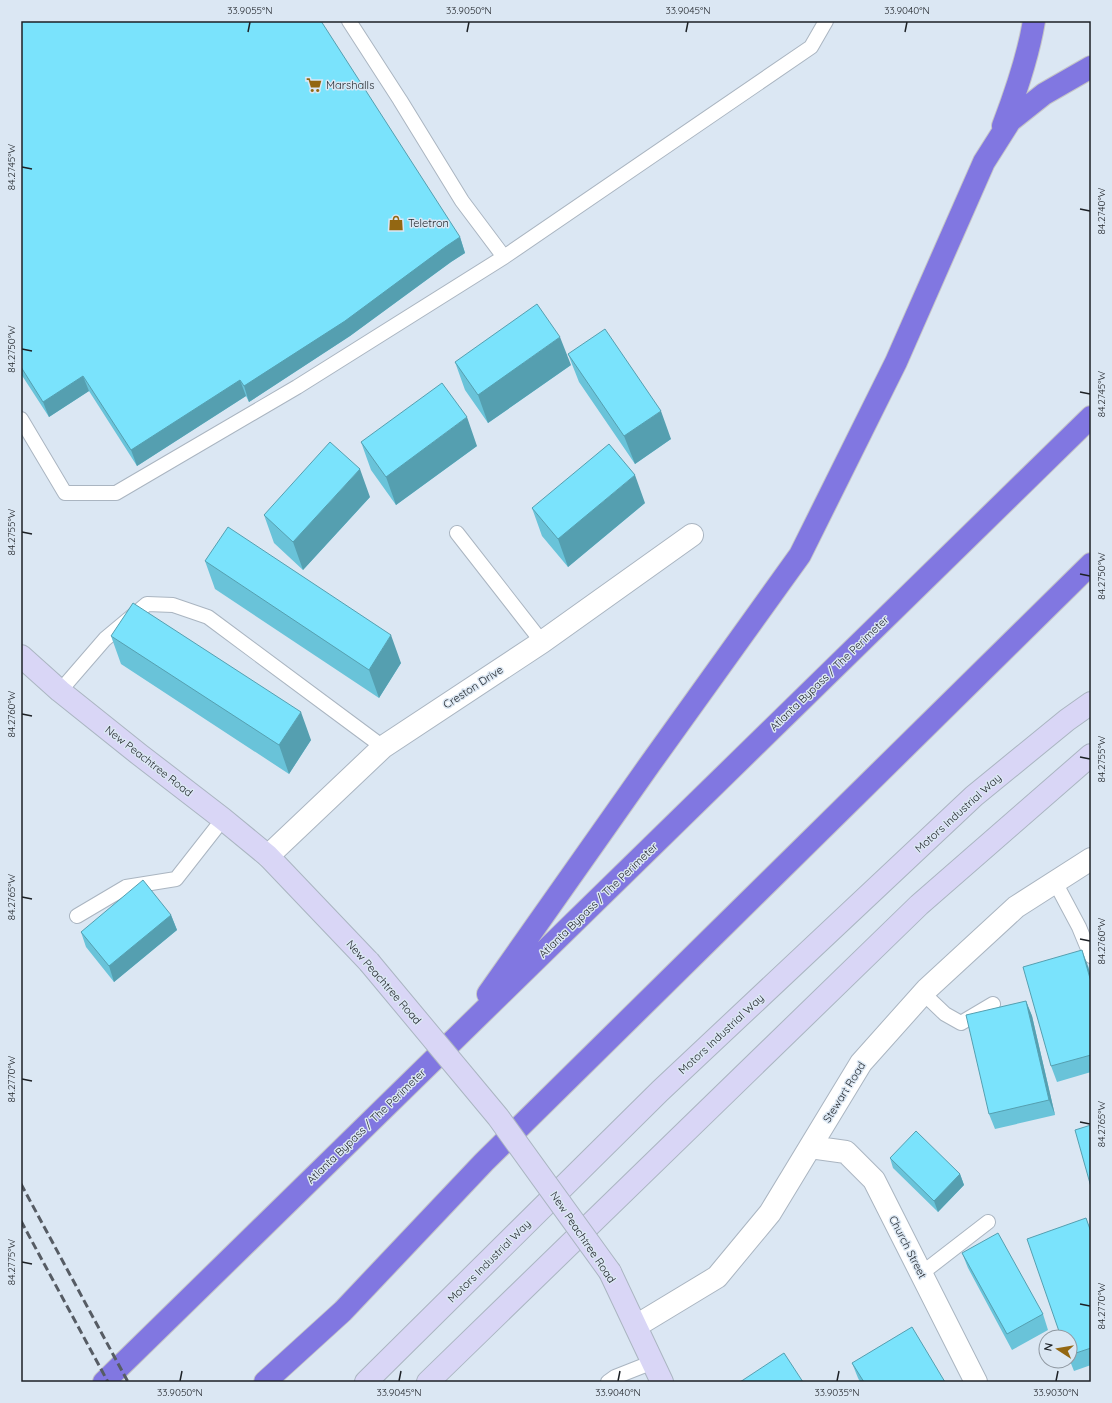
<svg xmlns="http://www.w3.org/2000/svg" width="1112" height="1403" font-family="Quicksand,sans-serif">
	<rect width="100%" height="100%" fill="#dbe7f3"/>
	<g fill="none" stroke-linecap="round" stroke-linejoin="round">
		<defs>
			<path id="lane" d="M349,21l51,79 62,101 42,56 307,-210 15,-26
				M21,419l44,74h51l181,-106 207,-130
				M457,533l85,109
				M60,691l45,-52 42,-35 26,1 35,12 175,130
				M1055,882l24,45 12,29
				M77,916l49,-29 50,-8 47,-60
				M923,993l22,21 16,9 32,-19
				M922,1273l66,-51
				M608,1382l7,-5 38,-15"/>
			<path id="street" d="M268,856l115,-109 159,-105 150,-107
				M810,1147l36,5 28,28 102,202
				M636,1326l81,-49 53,-64 91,-150 66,-74 89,-82 75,-48"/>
			<path id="secondary" d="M21,656l39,35 80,64 83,64 45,37 101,106
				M610,1272l52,110
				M366,1382l294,-291 314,-295 93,-76 24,-17
				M428,1382l491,-477 172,-150"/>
			<path id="highway" d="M1003,126c13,-34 25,-69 31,-105
				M488,994l162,-230 150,-209 96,-193 88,-200 26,-41 34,-27 47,-27
				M104,1382l987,-965
				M265,1382l78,-71 141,-149 607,-598"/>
		</defs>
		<use href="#lane" stroke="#aab5c1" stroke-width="16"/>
		<use href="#street" stroke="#aab5c1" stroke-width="24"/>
		<use href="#secondary" stroke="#aab5c1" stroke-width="24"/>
		<use href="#highway" stroke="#c4c5c7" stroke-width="24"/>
		<use href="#lane" stroke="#fff" stroke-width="14"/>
		<use href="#street" stroke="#fff" stroke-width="22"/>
		<use href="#secondary" stroke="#d9d6f6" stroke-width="22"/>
		<use href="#highway" stroke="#8177e1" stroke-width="22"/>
		<path stroke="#565c64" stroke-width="3" stroke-dasharray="8 4" stroke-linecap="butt" d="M21,1184l107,198
			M21,1221l87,161"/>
		<defs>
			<path id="secondary-bridge" d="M369,962l129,155 112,155"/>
		</defs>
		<use href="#secondary-bridge" stroke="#aab5c1" stroke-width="24" stroke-linecap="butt"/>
		<use href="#secondary-bridge" stroke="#d9d6f6" stroke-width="22"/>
	</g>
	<path fill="#69c3d9" d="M21,21l439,216 5,16 -14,9 -101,74 -101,66 -3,-6 -109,70 -48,-75 -40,26 -28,-43z
		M568,354l103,85 -36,25 -56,-82z
		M455,362l116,3 -83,58 -23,-33z
		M361,442l116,4 -81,59 -25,-35z
		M370,497l-67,73 -29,-27 -10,-28z
		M645,503l-77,64 -26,-31 -10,-28z
		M205,561l196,102 -22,35 -164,-109z
		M111,636l200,104 -22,34 -168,-110z
		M171,915l6,15 -63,52 -28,-35 -5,-15z
		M1088,966l3,11v95l-34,10 -6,-16z
		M1026,1001l6,15 23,99 -60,14 -6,-15z
		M890,1158l70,16 4,11 -26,27 -45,-44z
		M1091,1232v133l-17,6 -4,-10v-24z
		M962,1253l81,61 5,16 -36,20 -44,-82z
		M852,1363l93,19h-85l-2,-4z"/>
	<path fill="#559fb0" d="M460,237l5,16 -14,9 -101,74 -101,66 -5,-16 201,-139z
		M560,337l11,28 -83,58 -10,-28z
		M83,376l6,15 -40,26 -6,-15z
		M240,380l6,16 -109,70 -6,-16z
		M661,411l10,28 -36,25 -11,-28z
		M467,417l10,29 -81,59 -10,-28z
		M360,469l10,28 -67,73 -10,-28z
		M635,475l10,28 -77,64 -10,-28z
		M391,635l10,28 -22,35 -10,-28z
		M301,712l10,28 -22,34 -10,-29z
		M171,915l6,15 -63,52 -5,-16z
		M1082,950l6,16 3,11v5z
		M1026,1001l6,15 23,99 -6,-15z
		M960,1174l4,11 -26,27 -4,-11z"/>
	<path fill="#7ae3fc" stroke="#559fb0" d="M21,21h300l139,216 -15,10 -100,74 -101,65 -4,-6 -109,70 -48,-74 -40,26 -22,-35z
		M537,304l23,33 -82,58 -23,-33z
		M605,329l56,82 -37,25 -56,-82z
		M442,383l25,34 -81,60 -25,-35z
		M330,442l30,27 -67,73 -29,-27z
		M609,444l26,31 -77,64 -26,-31z
		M228,527l163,108 -22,35 -164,-109z
		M133,603l168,109 -22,33 -168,-109z
		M143,880l28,35 -62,51 -28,-34z
		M1082,950l9,32v73l-40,11 -28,-99z
		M1026,1001l23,99 -60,14 -23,-99z
		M1091,1125v62l-16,-57z
		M916,1131l44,43 -26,27 -44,-43z
		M1086,1218l5,14v116l-21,7v-18h-9l-34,-98z
		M998,1233l45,81 -36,20 -45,-81z
		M912,1327l33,55h-81l-12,-19z
		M784,1353l19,29h-63z"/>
	<path fill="none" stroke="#1d2126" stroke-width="1.5" d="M248,32l2,-10M467,32l2,-10M686,32l2,-10M905,32l2,-10M22,167l10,2M1080,209l10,2M22,349l10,2M1080,392l10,2M22,532l10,2M1080,574l10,2M22,714l10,2M1080,757l10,2M22,897l10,2M1080,939l10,2M22,1079l10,2M1080,1122l10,2M22,1262l10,2M1080,1304l10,2M180,1381l2,-10M399,1381l2,-10M618,1381l2,-10M837,1381l2,-10M1056,1381l2,-10"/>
	<defs>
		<symbol id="supermarket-bare" viewBox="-9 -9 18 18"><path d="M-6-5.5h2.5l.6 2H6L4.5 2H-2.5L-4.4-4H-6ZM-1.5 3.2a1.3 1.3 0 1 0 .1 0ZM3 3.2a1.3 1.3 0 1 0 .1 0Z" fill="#936712" stroke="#dbe7f3" stroke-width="2.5" paint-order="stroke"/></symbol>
		<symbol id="shop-bare" viewBox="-9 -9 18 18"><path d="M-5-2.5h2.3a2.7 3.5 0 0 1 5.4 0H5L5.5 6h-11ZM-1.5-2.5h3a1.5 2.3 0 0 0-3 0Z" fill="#936712" stroke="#dbe7f3" stroke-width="2.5" paint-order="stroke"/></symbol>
	</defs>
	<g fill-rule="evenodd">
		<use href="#supermarket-bare" x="303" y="74" width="22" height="22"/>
		<use href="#shop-bare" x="385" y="212" width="22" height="22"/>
	</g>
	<g text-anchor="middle" stroke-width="3" stroke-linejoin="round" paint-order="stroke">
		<g font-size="11" fill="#1d2126" stroke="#dbe7f3" text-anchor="start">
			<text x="326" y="89">Marshalls</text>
			<text x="408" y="227">Teletron</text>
		</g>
		<g font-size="11" fill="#1d2126" stroke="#dbe7f3">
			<text transform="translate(829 673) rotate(-44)" y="4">Atlanta Bypass / The Perimeter</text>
			<text transform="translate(473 687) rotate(-33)" y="4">Creston Drive</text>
			<text transform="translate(149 761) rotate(38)" y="4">New Peachtree Road</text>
			<text transform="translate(958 813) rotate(-42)" y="4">Motors Industrial Way</text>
			<text transform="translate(598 900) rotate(-44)" y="4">Atlanta Bypass / The Perimeter</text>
			<text transform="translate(384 982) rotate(49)" y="4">New Peachtree Road</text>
			<text transform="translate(721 1034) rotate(-43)" y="4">Motors Industrial Way</text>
			<text transform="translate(844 1092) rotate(-58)" y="4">Stewart Road</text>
			<text transform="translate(366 1126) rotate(-44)" y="4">Atlanta Bypass / The Perimeter</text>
			<text transform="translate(583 1237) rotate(56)" y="4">New Peachtree Road</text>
			<text transform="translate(908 1247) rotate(63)" y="4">Church Street</text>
			<text transform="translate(489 1261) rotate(-45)" y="4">Motors Industrial Way</text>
		</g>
	</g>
	<rect width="1112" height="1403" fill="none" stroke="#dbe7f3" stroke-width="44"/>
	<g transform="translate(1058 1349) rotate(282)"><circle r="19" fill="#dbe7f3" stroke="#8f98a1"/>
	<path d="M0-3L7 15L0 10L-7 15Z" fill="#936712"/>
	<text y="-6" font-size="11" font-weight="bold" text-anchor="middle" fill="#1d2126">N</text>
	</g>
	<rect x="22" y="22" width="1068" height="1359" fill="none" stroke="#1d2126" stroke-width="1.5"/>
	<g font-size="10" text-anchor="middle" fill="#1d2126">
		<text x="250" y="14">33.9055°N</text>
		<text x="469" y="14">33.9050°N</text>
		<text x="688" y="14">33.9045°N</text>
		<text x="907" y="14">33.9040°N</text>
		<text transform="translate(11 167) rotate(-90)" y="4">84.2745°W</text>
		<text transform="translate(1101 211) rotate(-90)" y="4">84.2740°W</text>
		<text transform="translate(11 349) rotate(-90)" y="4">84.2750°W</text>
		<text transform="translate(1101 394) rotate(-90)" y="4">84.2745°W</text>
		<text transform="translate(11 532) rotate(-90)" y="4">84.2755°W</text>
		<text transform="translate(1101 576) rotate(-90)" y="4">84.2750°W</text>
		<text transform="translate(11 714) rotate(-90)" y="4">84.2760°W</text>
		<text transform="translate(1101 759) rotate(-90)" y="4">84.2755°W</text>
		<text transform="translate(11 897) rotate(-90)" y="4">84.2765°W</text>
		<text transform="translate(1101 941) rotate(-90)" y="4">84.2760°W</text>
		<text transform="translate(11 1079) rotate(-90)" y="4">84.2770°W</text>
		<text transform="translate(1101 1124) rotate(-90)" y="4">84.2765°W</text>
		<text transform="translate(11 1262) rotate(-90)" y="4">84.2775°W</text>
		<text transform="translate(1101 1306) rotate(-90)" y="4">84.2770°W</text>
		<text x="180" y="1396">33.9050°N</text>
		<text x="399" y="1396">33.9045°N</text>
		<text x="618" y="1396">33.9040°N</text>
		<text x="837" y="1396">33.9035°N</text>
		<text x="1056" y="1396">33.9030°N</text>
	</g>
</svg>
